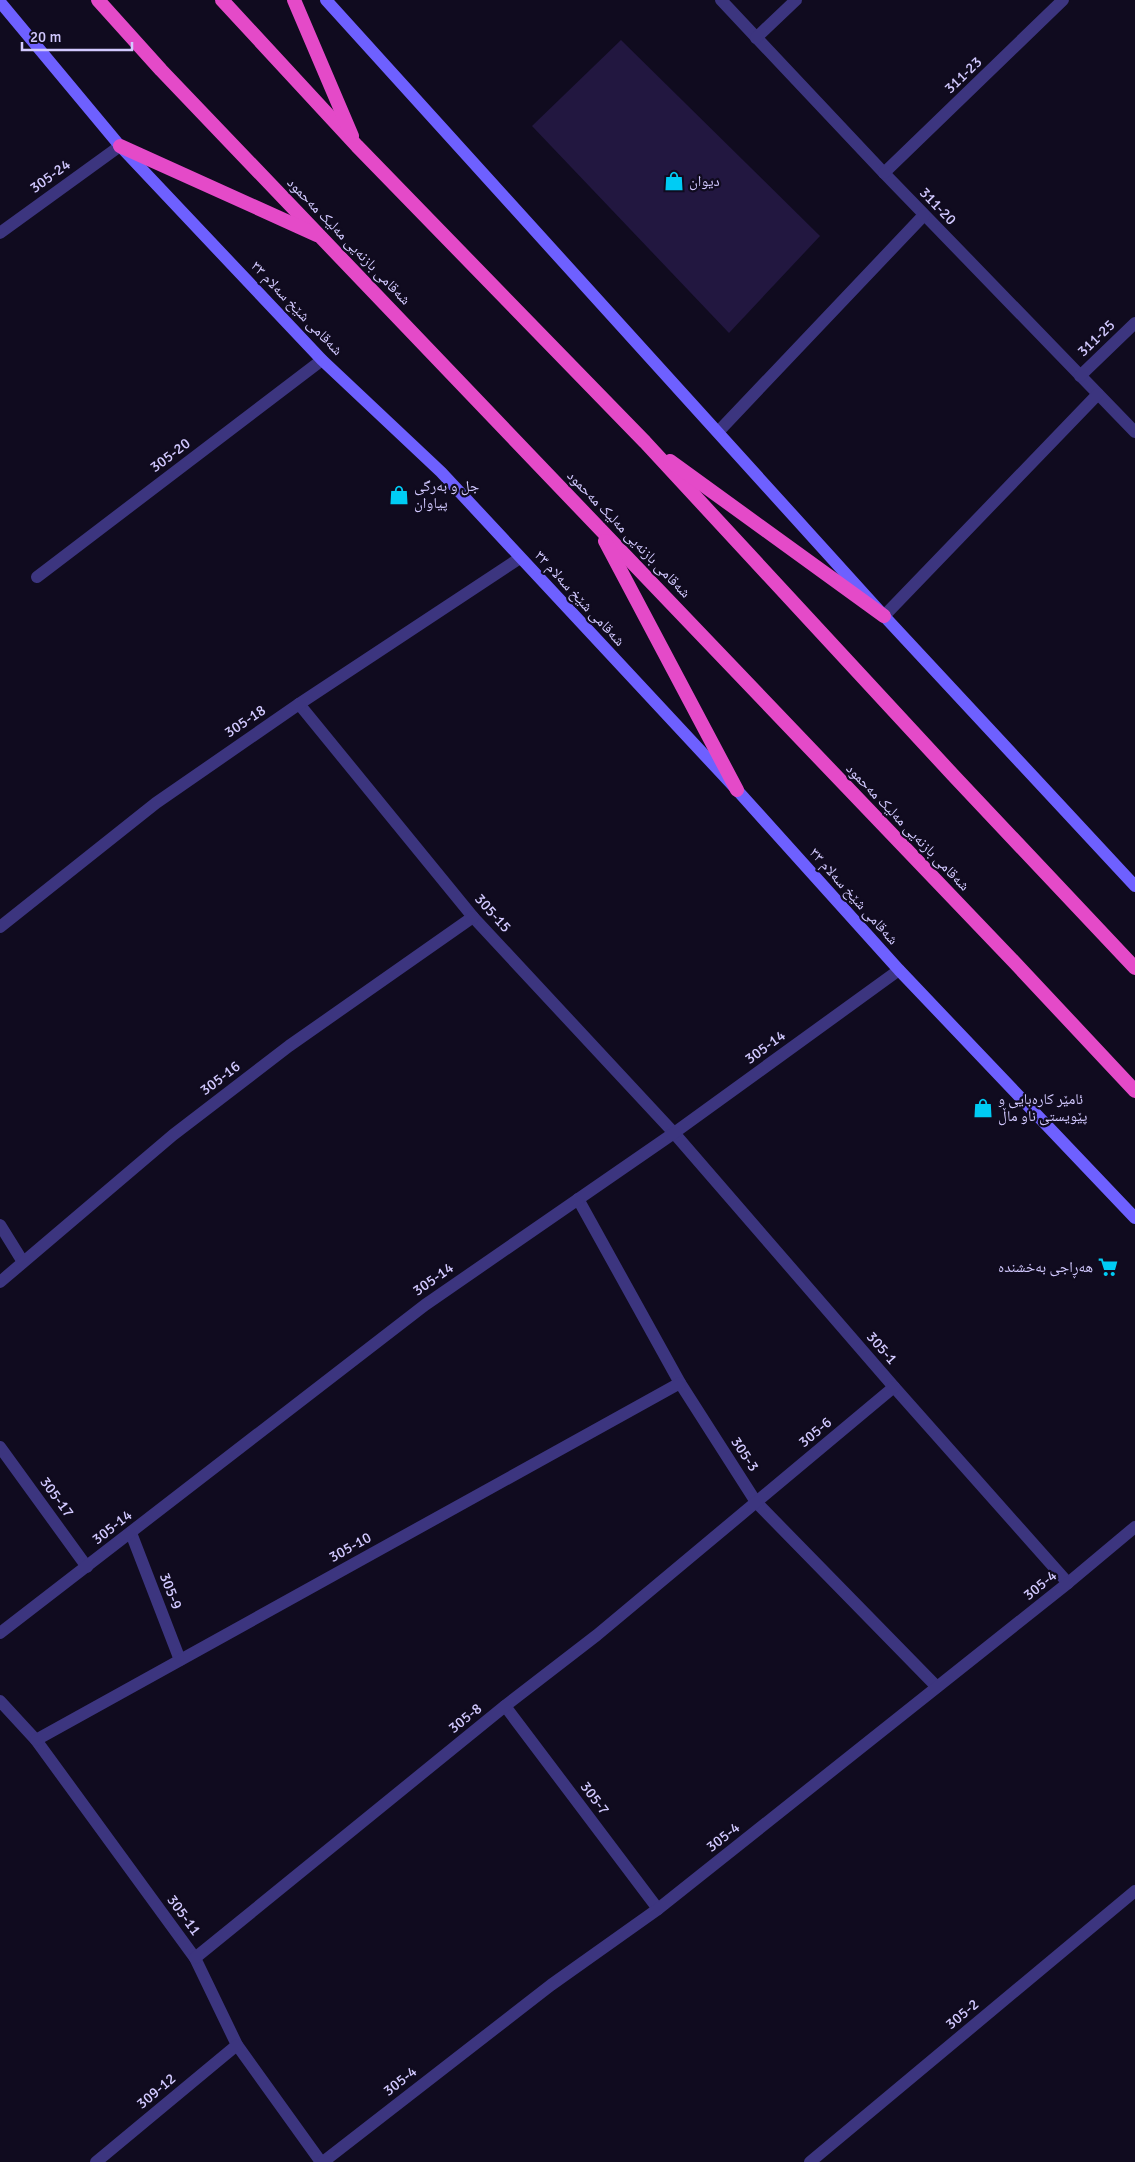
<svg xmlns="http://www.w3.org/2000/svg" width="1135" height="2162" font-family="Signika,'Noto Naskh Arabic',sans-serif">
<style>
.building{fill:#221740}
.lines{fill:none;stroke-linecap:round;stroke-linejoin:round}
.minor{stroke:#3c357f;stroke-width:12}
.secondary{stroke:#6e60ff;stroke-width:12}
.trunk{stroke:#e44ac8;stroke-width:14}
.labels{text-anchor:middle;dominant-baseline:central;stroke-width:4.5;stroke-linejoin:round;paint-order:stroke}
.street-label{font-size:15px;fill:#d2c9ff;stroke:#100b1f}
.poi-label{font-size:15px;fill:#d2c9ff;stroke:#100b1f;text-anchor:start}
</style>
<rect width="100%" height="100%" fill="#100b1f"/>
<path class="building" d="M621,40l199,196 -91,97 -197,-207z"/>
<g class="lines">
<g class="minor">
<path d="M721,0l163,173 251,259"/>
<path d="M756,38l40,-38"/>
<path d="M884,173l179,-173"/>
<path d="M0,233l120,-87"/>
<path d="M1080,376l55,-53"/>
<path d="M718,432l206,-217"/>
<path d="M37,577l285,-217"/>
<path d="M884,616l214,-222"/>
<path d="M299,704l174,213 201,216 220,254 174,196"/>
<path d="M0,927l156,-124 143,-99 221,-146"/>
<path d="M578,1199l102,184 76,119 181,185"/>
<path d="M0,1225l23,37"/>
<path d="M0,1282l173,-147 116,-89 184,-129"/>
<path d="M0,1447l87,120"/>
<path d="M131,1533l49,127"/>
<path d="M0,1633l425,-328 249,-172 225,-163"/>
<path d="M0,1701l36,39 159,218 42,87 84,117"/>
<path d="M505,1706l153,203"/>
<path d="M36,1740l644,-357"/>
<path d="M195,1958l310,-252 92,-71 297,-248"/>
<path d="M96,2162l141,-117"/>
<path d="M323,2162l228,-177 107,-76 410,-326 67,-56"/>
<path d="M810,2162l325,-271"/>
</g>
<g class="secondary">
<path d="M326,0l558,616 251,270"/>
<path d="M0,2l120,144 202,214 119,112 296,318 162,180 236,248"/>
</g>
<g class="trunk">
<path d="M98,0l63,70 856,895 118,126"/>
<path d="M222,0l135,146 288,296 308,333 182,193"/>
<path d="M294,0l58,136"/>
<path d="M120,146l197,89"/>
<path d="M670,461l214,155"/>
<path d="M605,541l132,249"/>
</g>
</g>
<defs>
<symbol id="shop-bare" viewBox="-9 -9 18 18"><path d="M-5-2.5h2.3a2.7 3.5 0 0 1 5.4 0H5L5.5 6h-11ZM-1.5-2.5h3a1.5 2.3 0 0 0-3 0Z" fill="#00ccf4" stroke="#100b1f" stroke-width="2.5" paint-order="stroke"/></symbol>
<symbol id="supermarket-bare" viewBox="-9 -9 18 18"><path d="M-6-5.5h2.5l.6 2H6L4.5 2H-2.5L-4.4-4H-6ZM-1.5 3.2a1.3 1.3 0 1 0 .1 0ZM3 3.2a1.3 1.3 0 1 0 .1 0Z" fill="#00ccf4" stroke="#100b1f" stroke-width="2.5" paint-order="stroke"/></symbol>
</defs>
<g fill-rule="evenodd">
<use href="#shop-bare" x="660" y="167" width="28" height="28"/>
<use href="#shop-bare" x="385" y="481" width="28" height="28"/>
<use href="#shop-bare" x="969" y="1094" width="28" height="28"/>
<use href="#supermarket-bare" x="1094" y="1253" width="28" height="28"/>
</g>
<g class="labels">
<g class="street-label">
<text transform="translate(963 75) rotate(-44)">311-23</text>
<text transform="translate(50 176) rotate(-36)">305-24</text>
<text transform="translate(938 206) rotate(46)">311-20</text>
<text transform="translate(349 241) rotate(46)">شەقامی بازنەیی مەلیک مەحمود</text>
<text transform="translate(297 308) rotate(46)">شەقامی شێخ سەلام ٣٣</text>
<text transform="translate(1096 338) rotate(-44)">311-25</text>
<text transform="translate(170 455) rotate(-37)">305-20</text>
<text transform="translate(629 534) rotate(46)">شەقامی بازنەیی مەلیک مەحمود</text>
<text transform="translate(580 598) rotate(47)">شەقامی شێخ سەلام ٣٣</text>
<text transform="translate(245 721) rotate(-34)">305-18</text>
<text transform="translate(908 827) rotate(46)">شەقامی بازنەیی مەلیک مەحمود</text>
<text transform="translate(854 896) rotate(48)">شەقامی شێخ سەلام ٣٣</text>
<text transform="translate(493 913) rotate(48)">305-15</text>
<text transform="translate(765 1047) rotate(-36)">305-14</text>
<text transform="translate(220 1078) rotate(-37)">305-16</text>
<text transform="translate(433 1279) rotate(-35)">305-14</text>
<text transform="translate(882 1348) rotate(49)">305-1</text>
<text transform="translate(815 1432) rotate(-40)">305-6</text>
<text transform="translate(745 1454) rotate(57)">305-3</text>
<text transform="translate(57 1497) rotate(54)">305-17</text>
<text transform="translate(112 1527) rotate(-38)">305-14</text>
<text transform="translate(350 1547) rotate(-29)">305-10</text>
<text transform="translate(1040 1585) rotate(-39)">305-4</text>
<text transform="translate(171 1591) rotate(69)">305-9</text>
<text transform="translate(465 1718) rotate(-39)">305-8</text>
<text transform="translate(595 1798) rotate(53)">305-7</text>
<text transform="translate(723 1837) rotate(-38)">305-4</text>
<text transform="translate(184 1915) rotate(54)">305-11</text>
<text transform="translate(962 2014) rotate(-40)">305-2</text>
<text transform="translate(400 2081) rotate(-38)">305-4</text>
<text transform="translate(156 2091) rotate(-40)">309-12</text>
</g>
<g class="poi-label">
<text x="689" y="181">دیوان</text>
<text x="414" y="486">جل و بەرگی<tspan x="414" dy="17">پیاوان</tspan></text>
<text x="998" y="1099">ئامێر کارەبایی و<tspan x="998" dy="17">پێویستی ناو ماڵ</tspan></text>
<text x="1093" y="1267" text-anchor="end">هەڕاجی بەخشندە</text>
</g>
</g>
<path d="M22 42v8h110v-8" fill="none" stroke="#d2c9ff" stroke-width="2.5"/>
<text x="30" y="42" font-size="15" fill="#d2c9ff" stroke="#100b1f" stroke-width="4" paint-order="stroke">20 m</text>
</svg>
